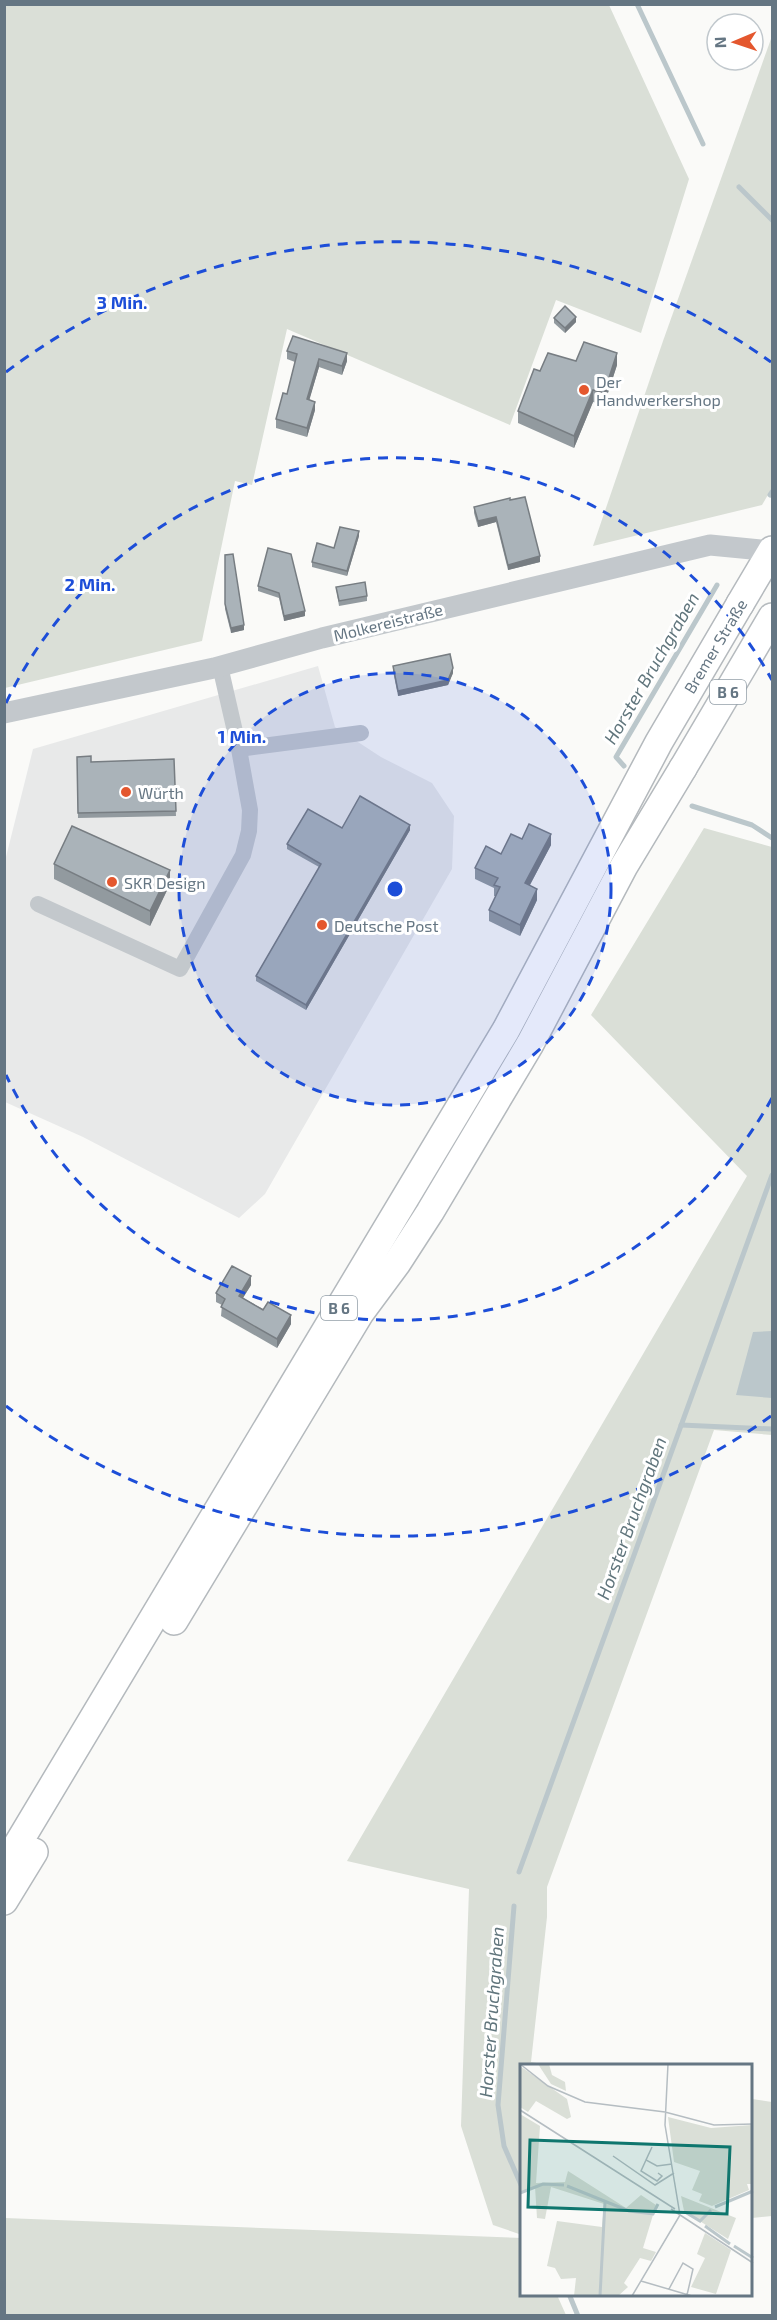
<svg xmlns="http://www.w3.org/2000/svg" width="777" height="2320" font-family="'Exo 2',sans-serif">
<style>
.built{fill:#e8e9e9}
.green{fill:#dadfd7}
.water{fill:#bbc7cb}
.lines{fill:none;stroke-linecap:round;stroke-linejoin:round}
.stream{stroke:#bbc7cb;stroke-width:5}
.primary-casing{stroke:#b5babe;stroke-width:30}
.trunk-casing{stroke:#b4b9bd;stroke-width:30}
.minor{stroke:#c3c8cc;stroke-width:16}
.tertiary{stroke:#c3c8cc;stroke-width:21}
.primary{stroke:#fff;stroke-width:27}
.trunk{stroke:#fff;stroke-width:27}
.wall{fill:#929a9f}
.shaded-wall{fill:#777d82}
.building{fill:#aab3b9;stroke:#777d82;stroke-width:1.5}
.ring{fill:none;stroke:#1d4ed8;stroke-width:3;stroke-dasharray:10 8}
.poi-dot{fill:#e4572e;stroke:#fff;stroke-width:2}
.labels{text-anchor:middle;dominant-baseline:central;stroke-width:6;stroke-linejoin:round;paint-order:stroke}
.shield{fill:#fff;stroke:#939fa8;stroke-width:1.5}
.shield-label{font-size:15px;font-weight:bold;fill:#657683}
.poi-label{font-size:16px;fill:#657683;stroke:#fff;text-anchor:start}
.street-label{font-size:16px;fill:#657683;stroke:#fff}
.water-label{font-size:18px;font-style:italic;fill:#60757c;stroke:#fff}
.inset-river{fill:none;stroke:#bbc7cb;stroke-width:3}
.inset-road{fill:none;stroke:#b5bdc2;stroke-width:1.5}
.view{fill:#0f766e;fill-opacity:0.15;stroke:#0f766e;stroke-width:3}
.inset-edge{fill:none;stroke:#657683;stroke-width:3}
.centre{fill:#1d4ed8;stroke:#fff;stroke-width:3}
.ring-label{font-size:18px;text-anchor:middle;font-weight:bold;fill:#1d4ed8;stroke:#fff;stroke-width:6;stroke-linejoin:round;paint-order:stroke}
</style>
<rect width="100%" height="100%" fill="#fafaf8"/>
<path class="built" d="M318,666l17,61 46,30 51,26 22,33 -2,53 -187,325 -26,24 -156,-81 -78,-35v-241l28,-112z"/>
<g class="green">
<path d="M4,5h605l80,174 -48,154 -85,-33 -46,125 -223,-96 -35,156 -17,-4 -33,160 -197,47z"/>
<path d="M772,36v452l-10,17 -169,41 70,-205z"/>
<path d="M704,828l68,19v588l-58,-5 -167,457v30l-16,145 16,3h-25v170l-29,-10 -32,-99 8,-237 -122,-28 400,-685 -156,-161z"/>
<path d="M752,2099l20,3v114l-20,2z"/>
<path d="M5,2218l517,20v56l35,1 9,20h-561z"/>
</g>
<path class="water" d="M772,1331v67l-36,-3 17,-63z"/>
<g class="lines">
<g class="stream">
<path d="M637,4l66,140"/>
<path d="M739,187l33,33"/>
<path d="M770,495l2,-3"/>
<path d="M624,766l-8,-9 101,-172"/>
<path d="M692,806l60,19 20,13"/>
<path d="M681,1425l91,4"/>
<path d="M519,1872l253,-697"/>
<path d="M514,1906l-16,199 6,41 18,41"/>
<path d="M569,2294l9,22"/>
</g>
<defs>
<g id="primary">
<path d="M740,604l32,-54"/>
<path d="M683,768l89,-151"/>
</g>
<g id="trunk">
<path d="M174,1621l186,-308 37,-50 33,-51 100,-168 94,-178 59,-98"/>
<path d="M4,1867l502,-837 153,-288 81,-138"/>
<path d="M4,1901l30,-49"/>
</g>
</defs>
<use href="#primary" class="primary-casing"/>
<use href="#trunk" class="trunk-casing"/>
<g class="minor">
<path d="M239,749l122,-16"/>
<path d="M38,904l142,65 63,-114 6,-24 1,-21 -11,-61 -19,-83"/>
</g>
<path class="tertiary" d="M4,713l210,-45 108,-30 388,-93 62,6"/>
<use href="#primary" class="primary"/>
<use href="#trunk" class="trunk"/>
</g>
<g class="wall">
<path d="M554,318l22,4 -11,11 -11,-10z"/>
<path d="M287,351l60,10 -5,14 -23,-8 -10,33 6,10 -8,27 -31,-9v-9l11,-25 8,-32 -8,-3z"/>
<path d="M576,361l41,4 -13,40 -11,-3 -19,46 -56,-25v-12l22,-40z"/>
<path d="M510,500l30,62 -32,8 -12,-48 -18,5 -4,-14v-6z"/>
<path d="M359,536l-12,40 -35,-9v-5l22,-14z"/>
<path d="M268,548l37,68 -21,5 -5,-23 -21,-7v-5z"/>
<path d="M225,555l19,75 -13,3 -6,-24z"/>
<path d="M336,587l31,9v5l-28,5z"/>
<path d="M393,666l60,7 -5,12 -50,11 -5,-25z"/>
<path d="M77,757l14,5 83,-3 2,57 -98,2z"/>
<path d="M342,828l68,2 -104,180 -50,-29v-5l63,-109 -32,-18v-5z"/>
<path d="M522,839l29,6 -21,40 7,15 -17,36 -31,-15v-11l7,-14h-2v-8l-19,-9v-11l26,-14z"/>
<path d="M54,864l116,20 -20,42 -96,-47z"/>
<path d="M251,1285l-8,13 48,26 -14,24 -56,-32 1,-11 -6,-3v-9z"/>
</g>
<g class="shaded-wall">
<path d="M576,317v5l-11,11v-5z"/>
<path d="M347,353v8l-5,14v-9z"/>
<path d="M617,353v12l-13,40v-12z"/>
<path d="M319,359v8l-12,41v-9z"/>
<path d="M593,390v12l-19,46v-12z"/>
<path d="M315,402v8l-8,27v-9z"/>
<path d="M496,517v5l-18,5v-6z"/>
<path d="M359,531v5l-12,40v-5z"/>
<path d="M540,556v6l-32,8v-5z"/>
<path d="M305,611v5l-21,5v-5z"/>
<path d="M244,625v5l-13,3v-5z"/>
<path d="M453,668v5l-5,12 -50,11v-5z"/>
<path d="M410,825v5l-104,180v-5z"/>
<path d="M551,834v11l-26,49v-11z"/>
<path d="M170,870v14l-20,42v-15z"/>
<path d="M537,889v11l-17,36v-11z"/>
<path d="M251,1276v9l-12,19v-8z"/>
<path d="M291,1315v9l-14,24v-9z"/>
</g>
<g class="building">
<path d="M565,306l11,11 -11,11 -11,-10z"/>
<path d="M293,336l54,17 -5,13 -23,-7 -12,40 8,3 -8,26 -31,-9 7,-26 4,1 10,-40 -10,-3z"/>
<path d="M584,342l33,11 -13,40 -11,-3 -19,46 -56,-25 16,-42 6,2 8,-18 28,8z"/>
<path d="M525,497l15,59 -32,9 -12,-48 -18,4 -4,-14 36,-9v2z"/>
<path d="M340,527l19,4 -12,40 -35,-9 5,-19 17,5z"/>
<path d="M268,548l23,6 14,57 -21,5 -5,-23 -21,-7z"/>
<path d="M233,554l11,71 -13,3 -6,-24v-49z"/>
<path d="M365,582l2,14 -28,5 -3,-14z"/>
<path d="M450,654l3,14 -5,12 -50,11 -5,-25z"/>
<path d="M91,756v6l83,-3 2,52 -98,2 -1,-56z"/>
<path d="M360,796l50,29 -104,180 -50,-29 65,-112 -34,-20 21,-35 34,19z"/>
<path d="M529,824l22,10 -26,49 12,6 -17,36 -31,-15 11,-23 -6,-2 4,-7 -23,-10 11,-22 15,8 10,-20 11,5z"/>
<path d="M72,826l98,44 -20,41 -96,-47z"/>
<path d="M232,1266l19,10 -12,20 24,14 5,-8 23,13 -14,24 -56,-32 4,-8 -9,-6z"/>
</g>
<circle cx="395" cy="889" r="216" fill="#1d4ed8" fill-opacity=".12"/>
<g class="ring">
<circle cx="395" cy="889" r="216"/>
<path d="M772 1098A431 431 0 0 1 6 1075M6 703A431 431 0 0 1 772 680"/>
<path d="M771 1416A647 647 0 0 1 6 1406M6 372A647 647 0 0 1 771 362"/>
</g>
<g class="poi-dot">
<circle cx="584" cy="390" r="6"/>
<circle cx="126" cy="792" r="6"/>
<circle cx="112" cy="882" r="6"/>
<circle cx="322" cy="925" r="6"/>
</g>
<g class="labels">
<g class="shield">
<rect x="710" y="680" width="36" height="24" rx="4.5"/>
<rect x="321" y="1296" width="36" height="24" rx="4.5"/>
</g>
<g class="shield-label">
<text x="728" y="692">B 6</text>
<text x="339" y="1308">B 6</text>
</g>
<g class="poi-label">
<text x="596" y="381">Der<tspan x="596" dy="18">Handwerkershop</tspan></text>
<text x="138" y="792">Würth</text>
<text x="124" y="882">SKR Design</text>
<text x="334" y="925">Deutsche Post</text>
</g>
<g class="street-label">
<text transform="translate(388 622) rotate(-14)">Molkereistraße</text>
<text transform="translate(715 646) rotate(-59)">Bremer Straße</text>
</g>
<g class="water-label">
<text transform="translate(651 668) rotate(-60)">Horster Bruchgraben</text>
<text transform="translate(631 1518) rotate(-70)">Horster Bruchgraben</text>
<text transform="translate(491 2012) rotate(-86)">Horster Bruchgraben</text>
</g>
</g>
<g transform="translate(520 2064)">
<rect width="232" height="232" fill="#fafaf8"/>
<path d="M18,0h11l3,11 13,7 1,9 -15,-7zM0,2l47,33 4,18 -4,2 -31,-18 -8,11 -8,-5zM0,50l20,12 -4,57 29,-1 3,-11 58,37 15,-13 15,10 -13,43 13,4 -5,9 -11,-3 -16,25 4,4 -10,9h-44l2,-18 -15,1 -6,-11 -8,-2 10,-45 45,6 2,-23 -53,-17 -6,32 -8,-1 -2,-31 -15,5zM148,53l43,11 41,-3v59h-5l2,6 -37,16 -13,-5 3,-7 -10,-4 8,-19 -26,-9zM161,132l55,22 -8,21 -44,-28zM185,169l26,17 -15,44 -25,-7 14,-29 -8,-4z" fill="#dadfd7"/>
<path class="inset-river" d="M47,122l62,25 24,3 5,-10M0,129l23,-9 21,1M195,143l38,-16M165,148l15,9 11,-11M185,162l25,18M214,182l19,12M80,232l5,-94"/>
<path class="inset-road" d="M0,0l28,22 37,16 80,10 49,13 39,-1M0,46l155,99M132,83l-6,13 11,6 15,-2M93,92l42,29 19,-12M126,96l-5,11 16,10 5,-5 -4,-3M151,145l82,54M121,217l51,15M149,225l14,-26 10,6 -6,26M112,232l48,-81 -15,-90 3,-61"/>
<path class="view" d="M10,76l200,7 -3,67 -199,-7z"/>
<rect width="232" height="232" class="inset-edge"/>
</g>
<circle cx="395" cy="889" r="9" class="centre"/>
<g class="ring-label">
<text x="122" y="309">3 Min.</text>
<text x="90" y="591">2 Min.</text>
<text x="242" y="743">1 Min.</text>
</g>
<rect width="777" height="2320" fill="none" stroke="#657683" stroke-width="12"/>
<g transform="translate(735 42) rotate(268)"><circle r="28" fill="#ffffff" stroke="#c1c8cd" stroke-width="1.5"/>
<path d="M0-4.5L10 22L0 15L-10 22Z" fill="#e4572e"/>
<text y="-9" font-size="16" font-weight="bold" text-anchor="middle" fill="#657683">N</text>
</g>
</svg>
